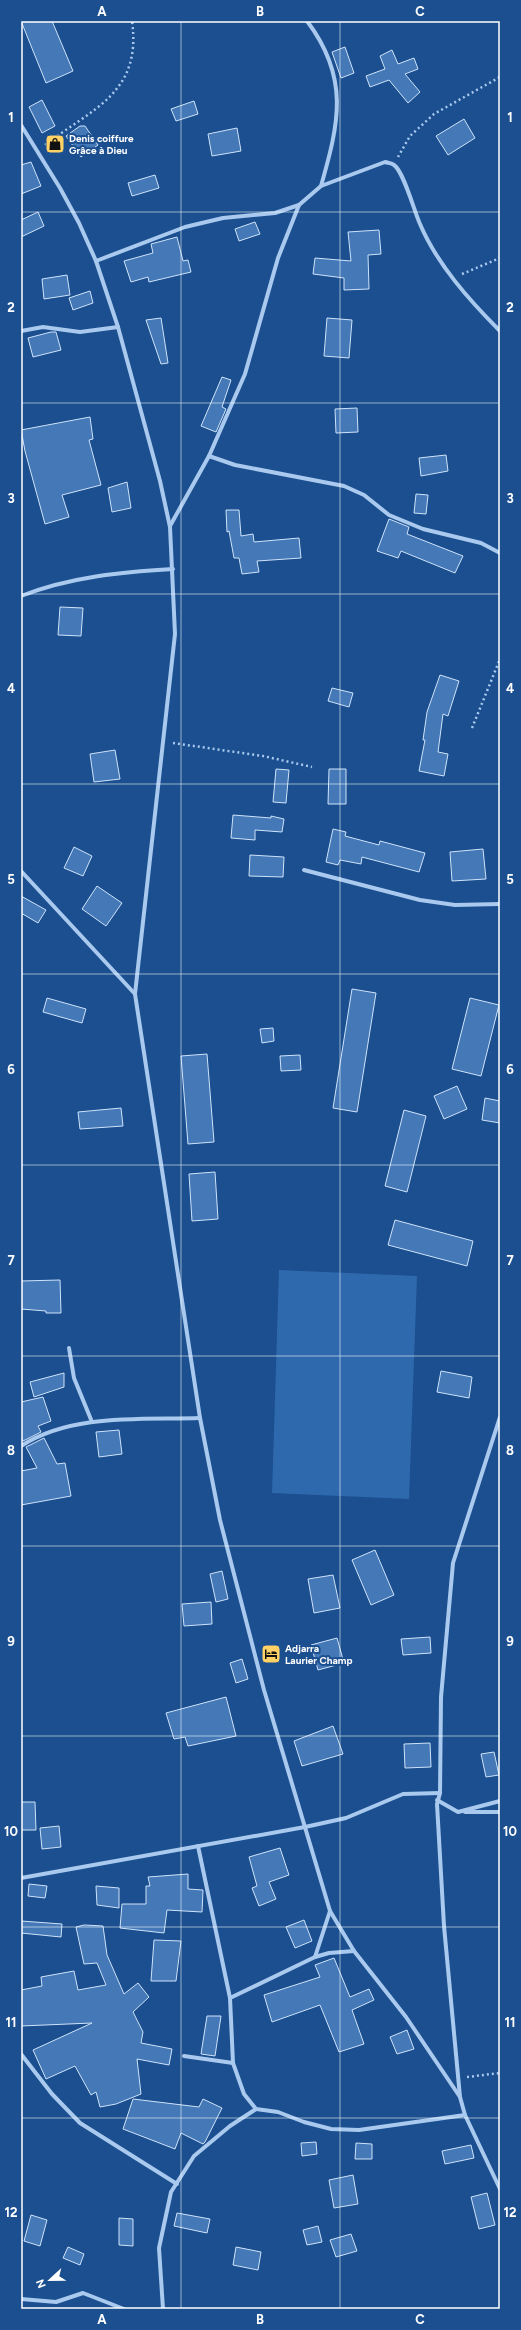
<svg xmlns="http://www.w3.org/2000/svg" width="521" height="2330" font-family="Figtree,sans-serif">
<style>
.green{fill:#2e69ad}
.building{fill:#4478b7;stroke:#cfe3fa}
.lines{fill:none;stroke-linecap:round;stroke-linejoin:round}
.path{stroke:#a9c9ee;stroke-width:2.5;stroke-dasharray:2 3;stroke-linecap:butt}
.street{stroke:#a9c9ee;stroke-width:4}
.grid{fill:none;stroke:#fff;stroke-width:1;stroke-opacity:0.55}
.labels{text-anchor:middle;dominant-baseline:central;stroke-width:4;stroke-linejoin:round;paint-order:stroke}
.poi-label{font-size:10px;font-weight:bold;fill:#fff;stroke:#1b4f8f;text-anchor:start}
.neatline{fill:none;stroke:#fff;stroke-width:1.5}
.grid-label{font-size:13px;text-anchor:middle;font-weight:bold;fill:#fff}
</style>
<rect width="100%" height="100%" fill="#1b4f8f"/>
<path class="green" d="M279,1270l138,6 -8,223 -137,-6z"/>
<g class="building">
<path d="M21,21h31l21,50 -27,12z"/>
<path d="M345,47l9,26 -13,5 -9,-26z"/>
<path d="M392,50l6,14 16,-6 4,11 -13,5 15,18 -12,11 -19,-23 -19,7 -4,-11 19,-7 -5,-13z"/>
<path d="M42,100l13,26 -13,7 -13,-26z"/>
<path d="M194,101l4,13 -22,7 -5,-12z"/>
<path d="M464,119l11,19 -27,17 -12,-19z"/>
<path d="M80,126h5l13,19 -17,12 -15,-21z"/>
<path d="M237,128l4,23 -29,5 -4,-22z"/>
<path d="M31,162l10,24 -20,8v-29z"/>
<path d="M155,175l4,13 -27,8 -4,-13z"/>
<path d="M38,212l6,14 -23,11v-17z"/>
<path d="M255,222l5,12 -21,7 -4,-12z"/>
<path d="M379,230l2,24 -13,1 1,34 -25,1v-12l-31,-4 2,-16 36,3 -3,-29z"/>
<path d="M177,237l6,24 5,-1 3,12 -42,10 -1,-5 -17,5 -7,-21 29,-8 -2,-9z"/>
<path d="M67,275l3,20 -26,4 -2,-20z"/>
<path d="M90,291l3,12 -20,7 -4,-12z"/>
<path d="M161,318l7,45 -7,1 -15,-44z"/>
<path d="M327,318l25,2 -3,38 -25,-2z"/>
<path d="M51,332h5l5,18 -28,7 -5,-19z"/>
<path d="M222,377l9,3 -9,27 4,2 -10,23 -15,-6z"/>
<path d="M357,408l1,24 -22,1 -1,-24z"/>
<path d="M90,417l3,22 -4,1 12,45 -39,10 7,22 -24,7 -20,-73 -4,-21z"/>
<path d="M446,455l2,16 -27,5 -2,-18z"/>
<path d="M127,482l4,26 -19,4 -4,-24z"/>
<path d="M416,494l12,1 -2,19 -12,-1z"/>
<path d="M226,510h13l2,26 12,-2 1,8 45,-4 2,20 -44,3 2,11 -17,2 -3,-16h-5l-5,-27 -2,1z"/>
<path d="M389,519l20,8 -2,7 56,22 -8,17 -54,-22 -3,7 -21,-7z"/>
<path d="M60,607l23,1 -2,28 -23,-1z"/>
<path d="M440,675l19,6 -11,35 -5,-2 -5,38 10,2 -4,22 -25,-5 6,-31h-2l4,-28z"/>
<path d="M332,688l21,5 -4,14 -21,-6z"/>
<path d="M115,750l5,29 -26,3 -4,-28z"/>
<path d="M276,769l13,1 -3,33 -13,-1z"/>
<path d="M329,769h17v35h-18z"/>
<path d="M233,815l38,3v-2l13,3 -2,13 -27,-2v10l-24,-2z"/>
<path d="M333,829l13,3 -1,4 34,9 1,-4 45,12 -6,19 -57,-15 -1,7 -21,-4 -2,5 -12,-3z"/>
<path d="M74,847l18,9 -9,20 -19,-8z"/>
<path d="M483,849l3,30 -34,2 -2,-29z"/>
<path d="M250,855l34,2 -1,20 -34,-1z"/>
<path d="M97,886l25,17 -16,23 -24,-17z"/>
<path d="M21,896l25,14 -8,13 -17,-10z"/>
<path d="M352,989l24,4 -19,119 -24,-4z"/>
<path d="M47,998l39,11 -4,14 -39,-11z"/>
<path d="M470,998l29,7 -18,71 -29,-7z"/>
<path d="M273,1028l1,13 -12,2 -2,-14z"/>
<path d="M207,1054l7,88 -26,2 -7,-88z"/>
<path d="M300,1055l1,15 -20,1 -1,-15z"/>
<path d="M457,1086l10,23 -23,10 -10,-23z"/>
<path d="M485,1098l15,3v22l-18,-3z"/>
<path d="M121,1108l2,18 -43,3 -2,-17z"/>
<path d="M404,1110l22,6 -19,76 -22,-6z"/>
<path d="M215,1172l3,47 -26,2 -3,-47z"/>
<path d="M395,1220l78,21 -6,25 -79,-21z"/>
<path d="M60,1280l1,33h-15v-2l-25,-2v-28z"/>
<path d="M441,1371l31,6 -3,21 -32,-6z"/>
<path d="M64,1373v14l-30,10 -4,-15z"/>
<path d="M43,1397l8,24 -13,5 3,6 -18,9 -2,-4v-35z"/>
<path d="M119,1430l3,24 -23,3 -3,-25z"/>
<path d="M44,1438l13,26 8,-1 6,33 -50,9v-34l16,-3 -11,-21z"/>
<path d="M375,1550l19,45 -23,10 -19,-45z"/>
<path d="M222,1571l6,28 -12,3 -6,-28z"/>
<path d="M333,1575l7,33 -26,5 -6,-34z"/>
<path d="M211,1602l1,22 -28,2 -2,-22z"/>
<path d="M430,1637l1,16 -28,2 -2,-16z"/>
<path d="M337,1638l7,25 -26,7 -7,-25z"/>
<path d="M242,1659l6,20 -12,4 -6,-20z"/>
<path d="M226,1697l10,39 -48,10 -3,-9 -11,2 -8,-26z"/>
<path d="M333,1726l10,28 -41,12 -8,-25z"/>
<path d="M430,1743l1,24 -26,1 -1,-24z"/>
<path d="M494,1752l5,23 -13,2 -5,-23z"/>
<path d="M21,1802h14l1,28h-15z"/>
<path d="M59,1826l2,21 -19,2 -2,-21z"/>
<path d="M280,1848l9,27 -20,7 7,17 -17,7 -7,-18 5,-2 -8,-29z"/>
<path d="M188,1874v15l15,1 -1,22 -35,-2 -3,23 -44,-5 2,-24h24v-18h4l-2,-9z"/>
<path d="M29,1884l18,2 -2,12 -17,-2z"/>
<path d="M96,1886l23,2v20l-22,-3z"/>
<path d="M304,1920l8,21 -17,7 -9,-21z"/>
<path d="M21,1921l41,3 -1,13 -40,-4z"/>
<path d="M84,1925l19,1 4,29 17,39 14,-11 11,14 -16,15 10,20 -2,11 31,6 -3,16 -32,-6 4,35 -25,10 -16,3 -4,-15 -5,3 -16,-29 -29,13 -13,-29 59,-27 -71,3v-36l21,-4 -1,-9 33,-6 4,19 28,-5 -9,-22 -13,1 -8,-37z"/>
<path d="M154,1940l27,1 -5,40h-25z"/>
<path d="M334,1958l16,39 19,-8 5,11 -22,10 12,34 -25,8 -19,-47 -48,17 -8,-27 56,-18 -5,-12z"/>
<path d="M207,2016h14l-6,40 -14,-2z"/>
<path d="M407,2030l7,19 -17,5 -7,-17z"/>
<path d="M133,2099l66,8 4,-8 19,9 -17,34 -2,2 -22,-11 -6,16 -52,-20z"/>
<path d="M316,2142l1,12 -15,2 -1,-13z"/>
<path d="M356,2143l16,1v15h-17z"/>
<path d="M471,2145l3,13 -29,6 -3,-13z"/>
<path d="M353,2175l5,29 -24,4 -5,-28z"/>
<path d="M487,2193l8,32 -16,4 -8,-32z"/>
<path d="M177,2213l33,6 -3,14 -33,-7z"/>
<path d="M31,2215l16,5 -7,26 -16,-5z"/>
<path d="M119,2218l14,1v27l-14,-1z"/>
<path d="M318,2226l4,16 -15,3 -4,-15z"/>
<path d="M351,2234l6,17 -21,6 -6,-17z"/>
<path d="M68,2247l16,7 -4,11 -17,-7z"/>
<path d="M236,2247l25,5 -3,18 -25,-5z"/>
</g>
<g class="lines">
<g class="path">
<path d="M45,145c48,-37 97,-52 87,-124"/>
<path d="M398,157l12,-21 24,-22 66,-37"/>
<path d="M462,274l38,-16"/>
<path d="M472,728l28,-69"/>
<path d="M173,743l90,13 49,11"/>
<path d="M467,2077l33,-4"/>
</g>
<g class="street">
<path d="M307,21c43,57 32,102 14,165"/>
<path d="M21,125l39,63 19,35 17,38 22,66 42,154 10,46 5,107 -40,360 65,424 20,102 44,170 66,221 24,40 52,66 54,80"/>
<path d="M96,261l89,-34 38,-9 52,-5 24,-8 22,-19 64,-24c3,1 7,1 9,3 10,7 20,46 26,59 17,40 49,76 80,107"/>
<path d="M21,331l22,-4 37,5 38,-5"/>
<path d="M209,456l26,9 109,21 20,9 25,20 34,14 58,14 19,10"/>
<path d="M170,526l39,-70 36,-82 33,-116 21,-53"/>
<path d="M21,596c49,-19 100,-24 152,-27"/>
<path d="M304,870l116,30 35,5 45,-1"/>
<path d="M21,871l114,123"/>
<path d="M69,1348l5,30 18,44"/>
<path d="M500,1417l-47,146 -12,134 -1,96 -3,11 7,122 16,171 5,18 35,74"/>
<path d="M21,1446c51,-33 121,-26 179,-28"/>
<path d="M437,1800l21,12 42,-11"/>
<path d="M465,1812h35"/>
<path d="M198,1846l32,152 3,65 11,31 12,15 22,3 26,10 27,7 28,1 106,-15"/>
<path d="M21,1878l284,-51 41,-9 57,-24 37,-1"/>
<path d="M315,1957l14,-4 25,-2"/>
<path d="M230,1998l85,-41 15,-46"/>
<path d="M21,2054l31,40 28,29 97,61"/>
<path d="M184,2056l49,7"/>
<path d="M21,2299l35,3 27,-9 41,16"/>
<path d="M163,2309l-4,-61 12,-56 23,-36 36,-30 26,-17"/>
</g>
</g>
<path class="grid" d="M181,21v2288M340,21v2288M21,212h479M21,403h479M21,594h479M21,784h479M21,974h479M21,1165h479M21,1356h479M21,1546h479M21,1736h479M21,1927h479M21,2118h479"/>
<defs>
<symbol id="shop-square" viewBox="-11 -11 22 22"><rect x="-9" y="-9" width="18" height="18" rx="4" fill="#ffd166" stroke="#1b4f8f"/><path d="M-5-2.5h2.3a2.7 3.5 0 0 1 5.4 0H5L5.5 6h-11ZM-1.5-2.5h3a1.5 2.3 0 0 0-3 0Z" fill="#111"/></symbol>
<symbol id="hotel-square" viewBox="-11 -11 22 22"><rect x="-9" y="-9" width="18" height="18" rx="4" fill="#ffd166" stroke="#1b4f8f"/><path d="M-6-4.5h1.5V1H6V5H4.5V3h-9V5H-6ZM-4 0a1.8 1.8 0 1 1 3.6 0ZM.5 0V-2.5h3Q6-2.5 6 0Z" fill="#111"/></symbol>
</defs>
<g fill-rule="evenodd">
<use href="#shop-square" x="44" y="133" width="22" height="22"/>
<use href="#hotel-square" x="260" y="1643" width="22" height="22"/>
</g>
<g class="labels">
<g class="poi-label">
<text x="69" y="138">Denis coiffure<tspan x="69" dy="12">Grâce à Dieu</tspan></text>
<text x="285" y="1648">Adjarra<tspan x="285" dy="12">Laurier Champ</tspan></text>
</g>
</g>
<rect width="521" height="2330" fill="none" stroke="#1b4f8f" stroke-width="44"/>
<g transform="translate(50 2280) rotate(248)" stroke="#1b4f8f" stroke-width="3" paint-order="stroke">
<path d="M0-3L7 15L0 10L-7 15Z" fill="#ffffff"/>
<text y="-6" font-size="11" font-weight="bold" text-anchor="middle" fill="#ffffff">N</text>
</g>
<rect x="22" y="22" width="477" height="2286" class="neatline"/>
<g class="grid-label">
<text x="102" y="16">A</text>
<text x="260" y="16">B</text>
<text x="420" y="16">C</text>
<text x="11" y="122">1</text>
<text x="510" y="122">1</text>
<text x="11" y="312">2</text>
<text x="510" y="312">2</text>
<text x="11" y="503">3</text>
<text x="510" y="503">3</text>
<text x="11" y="693">4</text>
<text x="510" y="693">4</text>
<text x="11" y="884">5</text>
<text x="510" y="884">5</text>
<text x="11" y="1074">6</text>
<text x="510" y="1074">6</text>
<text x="11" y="1265">7</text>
<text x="510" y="1265">7</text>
<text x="11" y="1455">8</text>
<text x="510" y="1455">8</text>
<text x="11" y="1646">9</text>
<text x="510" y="1646">9</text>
<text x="11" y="1836">10</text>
<text x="510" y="1836">10</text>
<text x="11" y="2027">11</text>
<text x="510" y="2027">11</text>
<text x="11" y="2217">12</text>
<text x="510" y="2217">12</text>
<text x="102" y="2324">A</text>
<text x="260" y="2324">B</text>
<text x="420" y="2324">C</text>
</g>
</svg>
